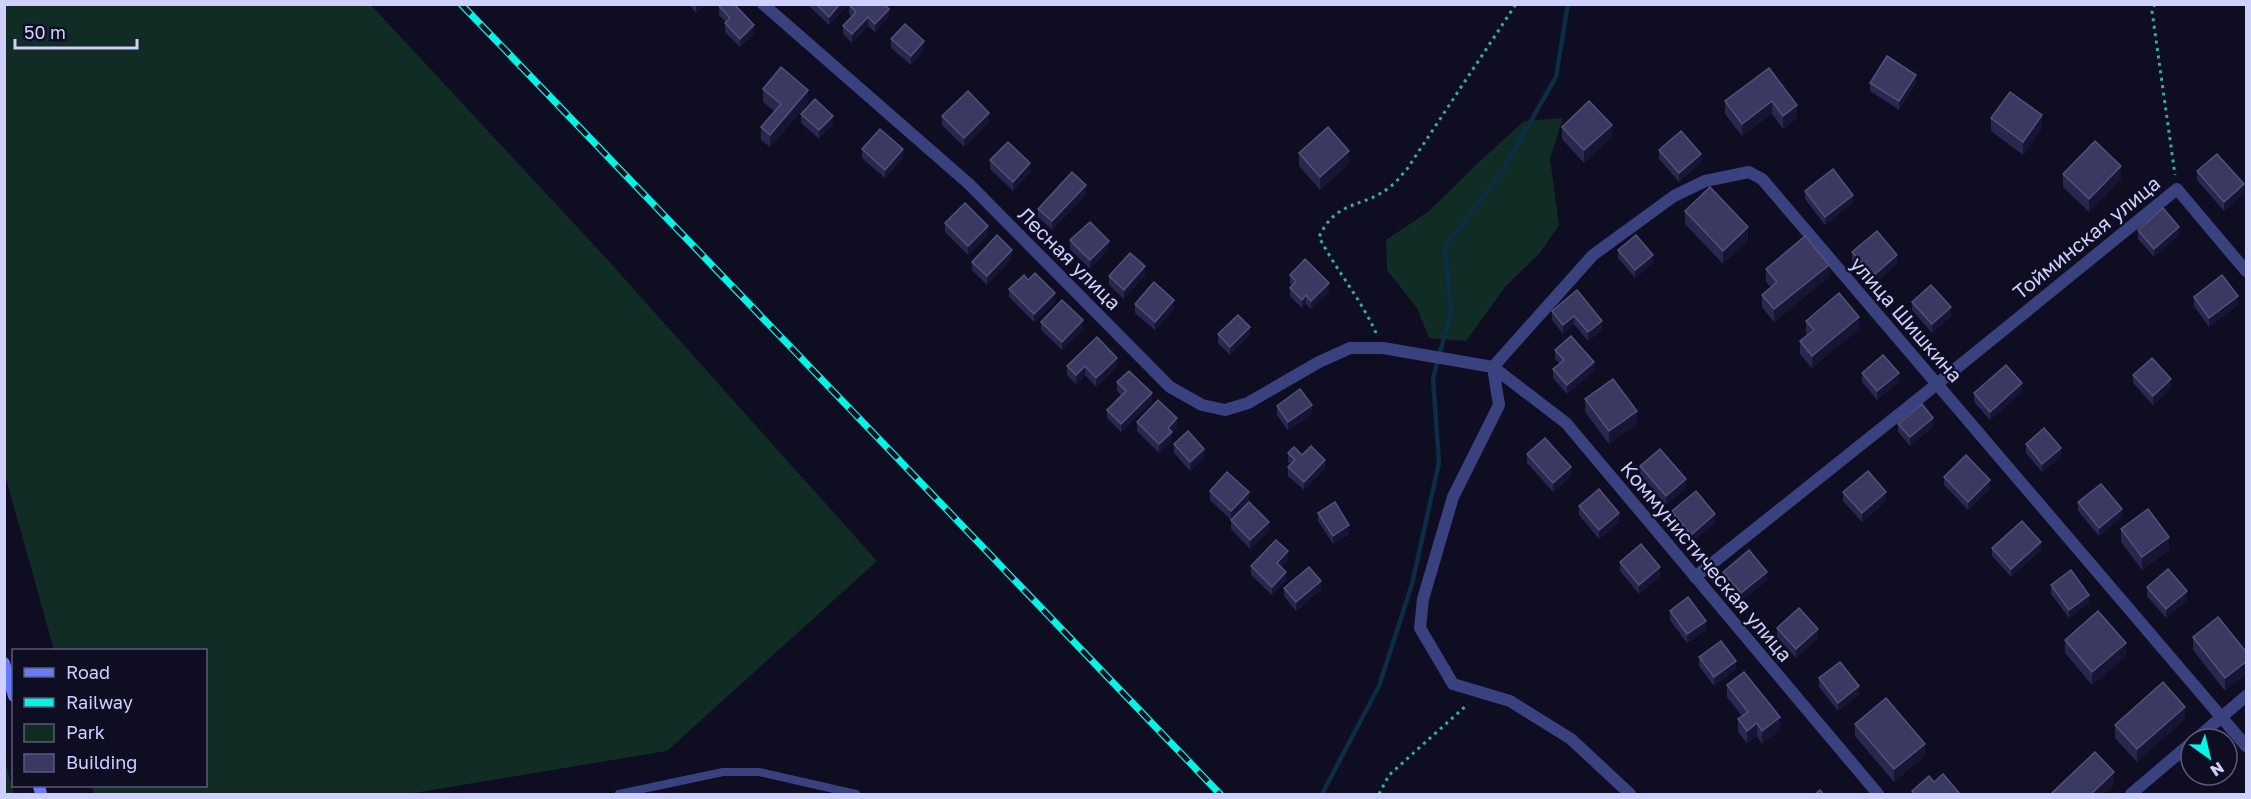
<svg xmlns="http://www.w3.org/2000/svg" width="2251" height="799" font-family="'Golos Text',sans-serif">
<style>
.green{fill:#112b25}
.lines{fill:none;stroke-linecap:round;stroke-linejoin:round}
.stream{stroke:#0d2c45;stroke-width:4.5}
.path{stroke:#30b094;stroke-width:3;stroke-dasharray:3 4.5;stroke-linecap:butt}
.service{stroke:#39427f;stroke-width:8}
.minor{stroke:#39427f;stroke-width:12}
.secondary{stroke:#677cfc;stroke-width:12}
.rail-casing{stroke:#04f4e5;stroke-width:7}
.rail{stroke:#0e0d21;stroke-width:4.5;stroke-dasharray:14;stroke-linecap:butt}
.wall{fill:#28274e}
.shaded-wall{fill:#161534}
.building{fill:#393961;stroke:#51517a;stroke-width:1.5}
.labels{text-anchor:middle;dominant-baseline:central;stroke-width:4.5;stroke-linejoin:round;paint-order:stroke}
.street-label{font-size:20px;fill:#ced0fe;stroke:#0e0d21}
</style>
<rect width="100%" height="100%" fill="#0e0d21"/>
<g class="green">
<path d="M4,5h367l235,253 271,303 -210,190 -259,43h-314l-2,-8h114v-136h-152l-49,-175z"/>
<path d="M1563,118l-13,41 9,66 -19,28 -34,33 -40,55 -37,-3 -12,-30 -30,-38 -1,-30 43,-29 51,-50 44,-40z"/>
<path d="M5,761l9,33h-9z"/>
</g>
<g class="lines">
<path class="stream" d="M1322,794l57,-108 33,-102 27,-121 -6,-85 18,-66 -6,-65 58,-77 53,-93 12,-73"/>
<g class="path">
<path d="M2155,4l-3,7 23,164"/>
<path d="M1376,333c-15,-34 -40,-63 -57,-96 18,-39 45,-28 72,-51 6,-4 11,-12 16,-17l109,-165"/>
<path d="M1379,794l10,-19 79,-71"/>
</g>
<path class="service" d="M619,794l104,-22h36l97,22"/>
<g class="minor">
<path d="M763,4l206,180 201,203 32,18 23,5 23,-7 71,-41 31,-14h33l110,19 73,56 312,371"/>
<path d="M1493,367l100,-112 81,-59 31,-15 44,-9 13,7 484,567"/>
<path d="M1493,367l6,38 -46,92 -30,102 -3,29 33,56 57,17 61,38 59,55"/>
<path d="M1695,577l242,-193 240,-195 69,82"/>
<path d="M2196,739l50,-43"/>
<path d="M2131,794l60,-51"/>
</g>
<g class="secondary">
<path d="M4,663l10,33"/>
<path d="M39,786l2,8"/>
</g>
<defs>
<path id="rail" d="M461,4l759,790"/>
</defs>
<use href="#rail" class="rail-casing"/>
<use href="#rail" class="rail"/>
</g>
<g class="wall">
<path d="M689,4h16l-9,9z"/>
<path d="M809,4h40l-20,21 -20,-19z"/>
<path d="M849,5l40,12 -14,15 -7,-6 -16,17 -9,-9v-8l9,-9 -3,-3z"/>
<path d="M719,6l35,28 -14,13 -15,-15v-9l1,-1 -7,-7z"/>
<path d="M891,39l33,11 -13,15 -20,-17z"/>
<path d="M1769,68l28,50 -14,11 -11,-15 -30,22 -17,-22v-13z"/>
<path d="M1870,83h46l-17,27 -29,-19z"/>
<path d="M763,89l45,14 -38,44 -9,-7v-13l13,-16 -11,-9z"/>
<path d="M801,114l32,10 -14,15 -18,-16z"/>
<path d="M942,116l47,6 -25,25 -22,-22z"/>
<path d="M1991,118l51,10 -19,27 -32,-24z"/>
<path d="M1562,127l50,10 -28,26 -22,-24z"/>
<path d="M862,149l41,9 -18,20 -23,-20z"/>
<path d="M1659,150l42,12 -22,20 -20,-23z"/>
<path d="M1299,153l50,11 -29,26 -21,-24z"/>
<path d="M990,160l40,12 -17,19 -23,-22z"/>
<path d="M2197,171l47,22 -20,18 -27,-31z"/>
<path d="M2063,174l58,5 -32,33 -26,-25z"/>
<path d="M1805,191l48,12 -28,22 -20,-26z"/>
<path d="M1086,194l-34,36 -14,-13v-8z"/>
<path d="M1685,211l63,29 -25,24 -38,-40z"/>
<path d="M945,223l43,12 -20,20 -23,-23z"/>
<path d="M2138,230l41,5 -25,22 -16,-18z"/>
<path d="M1070,240l39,9 -19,20 -20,-20z"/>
<path d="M1618,250l35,13 -18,15 -17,-20z"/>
<path d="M1852,252l45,12 -24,21 -21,-24z"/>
<path d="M1012,259l-25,26 -15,-15v-8z"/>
<path d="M1766,269l63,8 -55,45 -12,-15v-12l9,-8 -5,-5z"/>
<path d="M1145,275l-21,24 -15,-14v-9z"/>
<path d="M1290,275l39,17 -18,17 -5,-5 -4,4 -12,-12v-8l2,-2 -2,-3z"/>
<path d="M1028,280l27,22 -21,20 -25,-25v-8z"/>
<path d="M1577,290l25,40 -14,11 -14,-17 -11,10 -11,-14v-9z"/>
<path d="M2194,297l44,8 -29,22 -15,-21z"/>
<path d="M1912,302l39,14 -19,17 -20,-23z"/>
<path d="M1135,304l39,5 -19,21 -20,-17z"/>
<path d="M1806,321l53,8 -47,39 -12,-14v-13l7,-6 -1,-1z"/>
<path d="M1041,322l42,7 -21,21 -21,-20z"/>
<path d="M1218,334l32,1 -20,20 -12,-12z"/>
<path d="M1555,350l39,21 -27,23 -14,-16v-9l7,-5 -5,-5z"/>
<path d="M1067,366h50l-21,21 -11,-12 -9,9 -9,-9z"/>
<path d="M1862,373l37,9 -22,18 -15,-18z"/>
<path d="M2133,375l38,13 -18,17 -20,-22z"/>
<path d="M1117,382l35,20 -31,30 -14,-14v-8l14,-15 -4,-4z"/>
<path d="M2022,392l-32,28 -16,-18v-9z"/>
<path d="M1585,399l52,25 -28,20 -24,-32z"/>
<path d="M1277,406l35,8 -24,17 -11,-16z"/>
<path d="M1137,422l40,5 -5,6v8l-13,12 -22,-22z"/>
<path d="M1898,424l35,3 -23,19 -12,-14z"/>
<path d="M1174,444l30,14 -14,13 -16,-18z"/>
<path d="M2026,444l35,12 -19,16 -16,-19z"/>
<path d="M1288,453l14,2 23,13 -21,22 -16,-14v-9l3,-3 -3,-2z"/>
<path d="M1527,454l44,22 -18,16 -26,-29z"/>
<path d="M1640,466l46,22 -20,17 -26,-31z"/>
<path d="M1944,477l46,12 -22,21 -24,-25z"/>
<path d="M1210,491l39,10 -18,19 -21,-20z"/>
<path d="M1843,492l43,9 -24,21 -19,-21z"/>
<path d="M2078,502l44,15 -23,19 -21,-25z"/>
<path d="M1579,506l40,16 -20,17 -20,-24z"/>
<path d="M1672,511l43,12 -24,20 -19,-23z"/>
<path d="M1318,513l31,21 -16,10 -15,-23z"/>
<path d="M1231,520l38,11 -19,18 -19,-20z"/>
<path d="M2121,529l48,21 -27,20 -21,-28z"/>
<path d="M1992,548l49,2 -30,27 -19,-21z"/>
<path d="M1288,560l-7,7 5,13 -14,15 -21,-20v-9z"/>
<path d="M1620,562l40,14 -21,18 -19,-23z"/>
<path d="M1723,572l44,8 -26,22 -18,-22z"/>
<path d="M2051,585l38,18 -20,15 -18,-24z"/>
<path d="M2147,587l40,13 -21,18 -19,-22z"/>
<path d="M1284,588l37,2 -25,21 -12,-15z"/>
<path d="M1670,611l36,19 -19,13 -17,-23z"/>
<path d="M1777,628l41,10 -22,20 -19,-21z"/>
<path d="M2193,637l54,16 -22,38 -32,-41z"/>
<path d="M2065,640l61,16 -34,29 -27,-32z"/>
<path d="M1699,657l37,12 -22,17 -15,-20z"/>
<path d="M1819,678l40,17 -21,16 -19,-24z"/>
<path d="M1727,685l53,45 -18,14 -5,-8 -10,7 -9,-11v-13l4,-3 -15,-19z"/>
<path d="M2185,719l-48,43 -22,-24v-13z"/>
<path d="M1855,724l70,32 -31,26 -39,-46z"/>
<path d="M2205,775h20l-12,10z"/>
</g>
<g class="shaded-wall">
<path d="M696,4h9l-9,9z"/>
<path d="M840,4h9l-20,21v-8z"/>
<path d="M889,9v8l-14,15v-8z"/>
<path d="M868,17v9l-16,17v-9z"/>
<path d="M754,25v9l-14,13v-8z"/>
<path d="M924,41v9l-13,15v-9z"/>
<path d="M1916,75v8l-17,27v-9z"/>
<path d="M808,90v13l-38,44v-12z"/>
<path d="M1772,101v13l-30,22v-12z"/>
<path d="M1797,105v13l-14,11v-13z"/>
<path d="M989,113v9l-25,25v-9z"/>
<path d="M2042,115v13l-19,27v-13z"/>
<path d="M833,116v8l-14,15v-9z"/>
<path d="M1612,125v12l-28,26v-13z"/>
<path d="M903,149v9l-18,20v-8z"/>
<path d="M1349,151v13l-29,26v-13z"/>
<path d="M1701,154v8l-22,20v-9z"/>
<path d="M1030,163v9l-17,19v-9z"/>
<path d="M2121,166v13l-32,33v-13z"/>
<path d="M2244,184v9l-20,18v-9z"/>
<path d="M1086,185v9l-34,36v-9z"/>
<path d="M1853,195v8l-28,22v-8z"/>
<path d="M988,226v9l-20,20v-9z"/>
<path d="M1748,227v13l-25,24v-13z"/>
<path d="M2179,227v8l-25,22v-8z"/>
<path d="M1109,241v8l-19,20v-9z"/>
<path d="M1012,250v9l-25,26v-9z"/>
<path d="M1653,255v8l-18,15v-8z"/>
<path d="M1897,255v9l-24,21v-9z"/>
<path d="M1829,265v12l-55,45v-13z"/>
<path d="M1145,266v9l-21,24v-9z"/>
<path d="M1329,283v9l-18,17v-8z"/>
<path d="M1055,293v9l-21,20v-8z"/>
<path d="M1306,295v9l-4,4v-8z"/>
<path d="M2238,296v9l-29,22v-9z"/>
<path d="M1174,300v9l-19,21v-8z"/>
<path d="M1951,307v9l-19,17v-9z"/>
<path d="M1574,316v8l-11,10v-9z"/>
<path d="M1859,317v12l-47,39v-12z"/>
<path d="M1083,320v9l-21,21v-8z"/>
<path d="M1602,321v9l-14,11v-9z"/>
<path d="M1250,327v8l-20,20v-8z"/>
<path d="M1117,358v8l-21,21v-9z"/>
<path d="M1594,362v9l-27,23v-9z"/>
<path d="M1085,366v9l-9,9v-9z"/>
<path d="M1899,373v9l-22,18v-9z"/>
<path d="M2171,379v9l-18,17v-9z"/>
<path d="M2022,383v9l-32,28v-8z"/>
<path d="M1152,393v9l-31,30v-8z"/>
<path d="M1312,405v9l-24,17v-9z"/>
<path d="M1637,411v13l-28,20v-13z"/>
<path d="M1177,418v9l-5,6v8l-13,12v-9l9,-16z"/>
<path d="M1933,418v9l-23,19v-9z"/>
<path d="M2061,448v8l-19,16v-8z"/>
<path d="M1204,449v9l-14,13v-9z"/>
<path d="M1325,460v8l-21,22v-8z"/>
<path d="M1571,467v9l-18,16v-9z"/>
<path d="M1686,479v9l-20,17v-9z"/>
<path d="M1990,480v9l-22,21v-8z"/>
<path d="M1249,492v9l-18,19v-9z"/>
<path d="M1886,492v9l-24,21v-9z"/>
<path d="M2122,509v8l-23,19v-8z"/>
<path d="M1619,513v9l-20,17v-9z"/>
<path d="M1715,514v9l-24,20v-8z"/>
<path d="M1269,522v9l-19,18v-9z"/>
<path d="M1349,525v9l-16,10v-8z"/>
<path d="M2169,537v13l-27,20v-13z"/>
<path d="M2041,542v8l-30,27v-8z"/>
<path d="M1288,551v9l-11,11v-8z"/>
<path d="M1660,567v9l-21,18v-9z"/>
<path d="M1286,572v8l-14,15v-8z"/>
<path d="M1767,572v8l-26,22v-9z"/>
<path d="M1321,581v9l-25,21v-9z"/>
<path d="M2187,591v9l-21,18v-9z"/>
<path d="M2089,595v8l-20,15v-8z"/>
<path d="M1706,621v9l-19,13v-9z"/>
<path d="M1818,629v9l-22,20v-9z"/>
<path d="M2126,643v13l-34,29v-13z"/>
<path d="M1736,661v8l-22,17v-9z"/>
<path d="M2247,661v13l-22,17v-13z"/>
<path d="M1859,686v9l-21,16v-8z"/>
<path d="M2185,707v12l-48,43v-13z"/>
<path d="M1780,717v13l-18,14v-13z"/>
<path d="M1757,723v13l-10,7v-12z"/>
<path d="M1925,744v12l-31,26v-13z"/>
<path d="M2233,759v9l-6,5v-9z"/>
<path d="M2114,772v13l-11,10h-13z"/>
<path d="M2214,775h11l-12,10v-9z"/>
</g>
<g class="building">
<path d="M721,4h13l20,21 -14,14 -15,-16 5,-5 -11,-12z"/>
<path d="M816,4h24l-11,13z"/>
<path d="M850,4h34l5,5 -14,15 -7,-7 -16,17 -9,-8 13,-14 -7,-7z"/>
<path d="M905,24l19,17 -13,15 -20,-17z"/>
<path d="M1887,56l29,19 -17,26 -29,-18z"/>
<path d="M781,67l27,23 -38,45 -9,-8 20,-23 -18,-15z"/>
<path d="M1769,68l28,37 -14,11 -11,-15 -30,23 -17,-23z"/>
<path d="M968,91l21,22 -25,25 -22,-22z"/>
<path d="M2010,92l32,23 -19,27 -32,-24z"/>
<path d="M815,99l18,17 -14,14 -18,-16z"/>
<path d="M1589,101l23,24 -28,25 -22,-23z"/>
<path d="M1328,127l21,24 -29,26 -21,-24z"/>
<path d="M880,129l23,20 -18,21 -23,-21z"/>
<path d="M1681,131l20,23 -22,19 -20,-23z"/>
<path d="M2095,141l26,25 -32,33 -26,-25z"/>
<path d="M1008,142l22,21 -17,19 -23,-22z"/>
<path d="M2217,154l27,30 -20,18 -27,-31z"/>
<path d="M1833,169l20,26 -28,22 -20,-26z"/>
<path d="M1072,172l14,13 -34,36 -14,-12z"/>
<path d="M1710,187l38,40 -25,24 -38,-40z"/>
<path d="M965,203l23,23 -20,20 -23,-23z"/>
<path d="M2163,208l16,19 -25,22 -16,-19z"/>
<path d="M1090,222l19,19 -19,19 -20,-20z"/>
<path d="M1877,231l20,24 -24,21 -21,-24z"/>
<path d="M997,235l15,15 -25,26 -15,-14z"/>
<path d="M1636,235l17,20 -18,15 -17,-20z"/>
<path d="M1805,236l24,29 -55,44 -12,-14 15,-13 -11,-13z"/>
<path d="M1130,253l15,13 -21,24 -15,-14z"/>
<path d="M1305,259l24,24 -18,18 -5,-6 -4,5 -12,-12 6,-7 -6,-6z"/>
<path d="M1035,273l20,20 -21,21 -25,-25 15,-14 4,5z"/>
<path d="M2222,275l16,21 -29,22 -15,-21z"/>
<path d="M1154,282l20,18 -19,22 -20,-18z"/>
<path d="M1931,285l20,22 -19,17 -20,-22z"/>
<path d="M1577,290l25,31 -14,11 -14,-16 -11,9 -11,-14z"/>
<path d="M1839,293l20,24 -47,39 -12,-15 14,-11 -8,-9z"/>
<path d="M1062,300l21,20 -21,22 -21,-20z"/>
<path d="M1238,315l12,12 -20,20 -12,-13z"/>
<path d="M1571,336l23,26 -27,23 -14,-16 11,-9 -9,-10z"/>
<path d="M1097,337l20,21 -21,20 -11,-12 -9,9 -9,-9z"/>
<path d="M1883,355l16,18 -22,18 -15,-18z"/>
<path d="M2152,358l19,21 -18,17 -20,-21z"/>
<path d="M2006,365l16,18 -32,29 -16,-19z"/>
<path d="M1129,371l23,22 -31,31 -14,-14 19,-19 -9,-9z"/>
<path d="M1613,379l24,32 -28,20 -24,-32z"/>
<path d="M1300,389l12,16 -24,17 -11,-16z"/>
<path d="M1158,400l19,18 -9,10 4,4 -13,12 -22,-22z"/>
<path d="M1922,404l11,14 -23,19 -12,-13z"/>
<path d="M2044,428l17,20 -19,16 -16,-20z"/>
<path d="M1188,431l16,18 -14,13 -16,-18z"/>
<path d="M1545,438l26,29 -18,16 -26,-29z"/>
<path d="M1311,446l14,14 -21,22 -16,-15 7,-7 -7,-7 6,-6 8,8z"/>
<path d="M1660,449l26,30 -20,17 -26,-30z"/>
<path d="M1966,455l24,25 -22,22 -24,-25z"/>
<path d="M1868,471l18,21 -24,21 -19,-21z"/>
<path d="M1227,472l22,20 -18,19 -21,-20z"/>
<path d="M2101,484l21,25 -23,19 -21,-26z"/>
<path d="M1599,489l20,24 -20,17 -20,-24z"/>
<path d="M1696,491l19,23 -24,21 -19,-24z"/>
<path d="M1249,502l20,20 -19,18 -19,-20z"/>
<path d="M1335,502l14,23 -16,11 -15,-23z"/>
<path d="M2148,509l21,28 -27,20 -21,-28z"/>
<path d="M2022,521l19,21 -30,27 -19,-21z"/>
<path d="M1276,540l12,11 -11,12 9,9 -14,15 -21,-21z"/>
<path d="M1641,544l19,23 -21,18 -19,-23z"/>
<path d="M1749,550l18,22 -26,21 -18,-21z"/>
<path d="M1309,567l12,14 -25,21 -12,-14z"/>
<path d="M2168,569l19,22 -21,18 -19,-22z"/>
<path d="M2071,570l18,25 -20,15 -18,-25z"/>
<path d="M1688,597l18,24 -19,13 -17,-23z"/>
<path d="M1799,608l19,21 -22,20 -19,-21z"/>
<path d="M2098,611l28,32 -34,29 -27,-32z"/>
<path d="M2218,617l29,36v8l-22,17 -32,-41z"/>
<path d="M1721,641l15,20 -22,16 -15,-20z"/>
<path d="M1840,662l19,24 -21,17 -19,-25z"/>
<path d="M1744,672l36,45 -18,14 -5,-8 -10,8 -9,-12 10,-7 -21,-27z"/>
<path d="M2163,682l22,25 -48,42 -22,-24z"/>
<path d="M1886,698l39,46 -31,25 -39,-45z"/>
<path d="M2095,752l19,20 -24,23h-37l-1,-2z"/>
<path d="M2227,753l6,6 -6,5z"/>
<path d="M1943,774l18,21h-46l-3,-4 17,-15 5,6z"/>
<path d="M1820,790l4,5h-10z"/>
</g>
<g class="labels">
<g class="street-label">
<text transform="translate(2086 237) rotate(-39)">Тойминская улица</text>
<text transform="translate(1070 258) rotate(45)">Лесная улица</text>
<text transform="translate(1907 319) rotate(49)">улица Шишкина</text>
<text transform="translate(1707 561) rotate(50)">Коммунистическая улица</text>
</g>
</g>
<rect width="2251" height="799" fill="none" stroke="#ced0fe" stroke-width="12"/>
<rect x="12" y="649" width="195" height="138" fill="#0e0d21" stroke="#5b5b79" stroke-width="1.5"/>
<rect x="24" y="668" width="30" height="9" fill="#677cfc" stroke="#5b5b79" stroke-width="1.5"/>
<text x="66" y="679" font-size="18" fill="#ced0fe">Road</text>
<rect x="24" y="698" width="30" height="9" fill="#04f4e5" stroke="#5b5b79" stroke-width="1.5"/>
<text x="66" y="709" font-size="18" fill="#ced0fe">Railway</text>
<rect x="24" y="724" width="30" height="18" fill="#112b25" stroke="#5b5b79" stroke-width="1.5"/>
<text x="66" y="739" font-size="18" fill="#ced0fe">Park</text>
<rect x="24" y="754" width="30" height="18" fill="#393961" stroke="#5b5b79" stroke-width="1.5"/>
<text x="66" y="769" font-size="18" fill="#ced0fe">Building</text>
<g transform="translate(2209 757) rotate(146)"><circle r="28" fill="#0e0d21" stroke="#5b5b79" stroke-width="1.5"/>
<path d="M0-4.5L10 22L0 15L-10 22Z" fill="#04f4e5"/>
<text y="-9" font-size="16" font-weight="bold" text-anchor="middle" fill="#ced0fe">N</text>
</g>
<path d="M15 39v9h122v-9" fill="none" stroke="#ced0fe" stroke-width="3"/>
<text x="24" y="39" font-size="18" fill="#ced0fe" stroke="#0e0d21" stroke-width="4.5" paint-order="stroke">50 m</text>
</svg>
